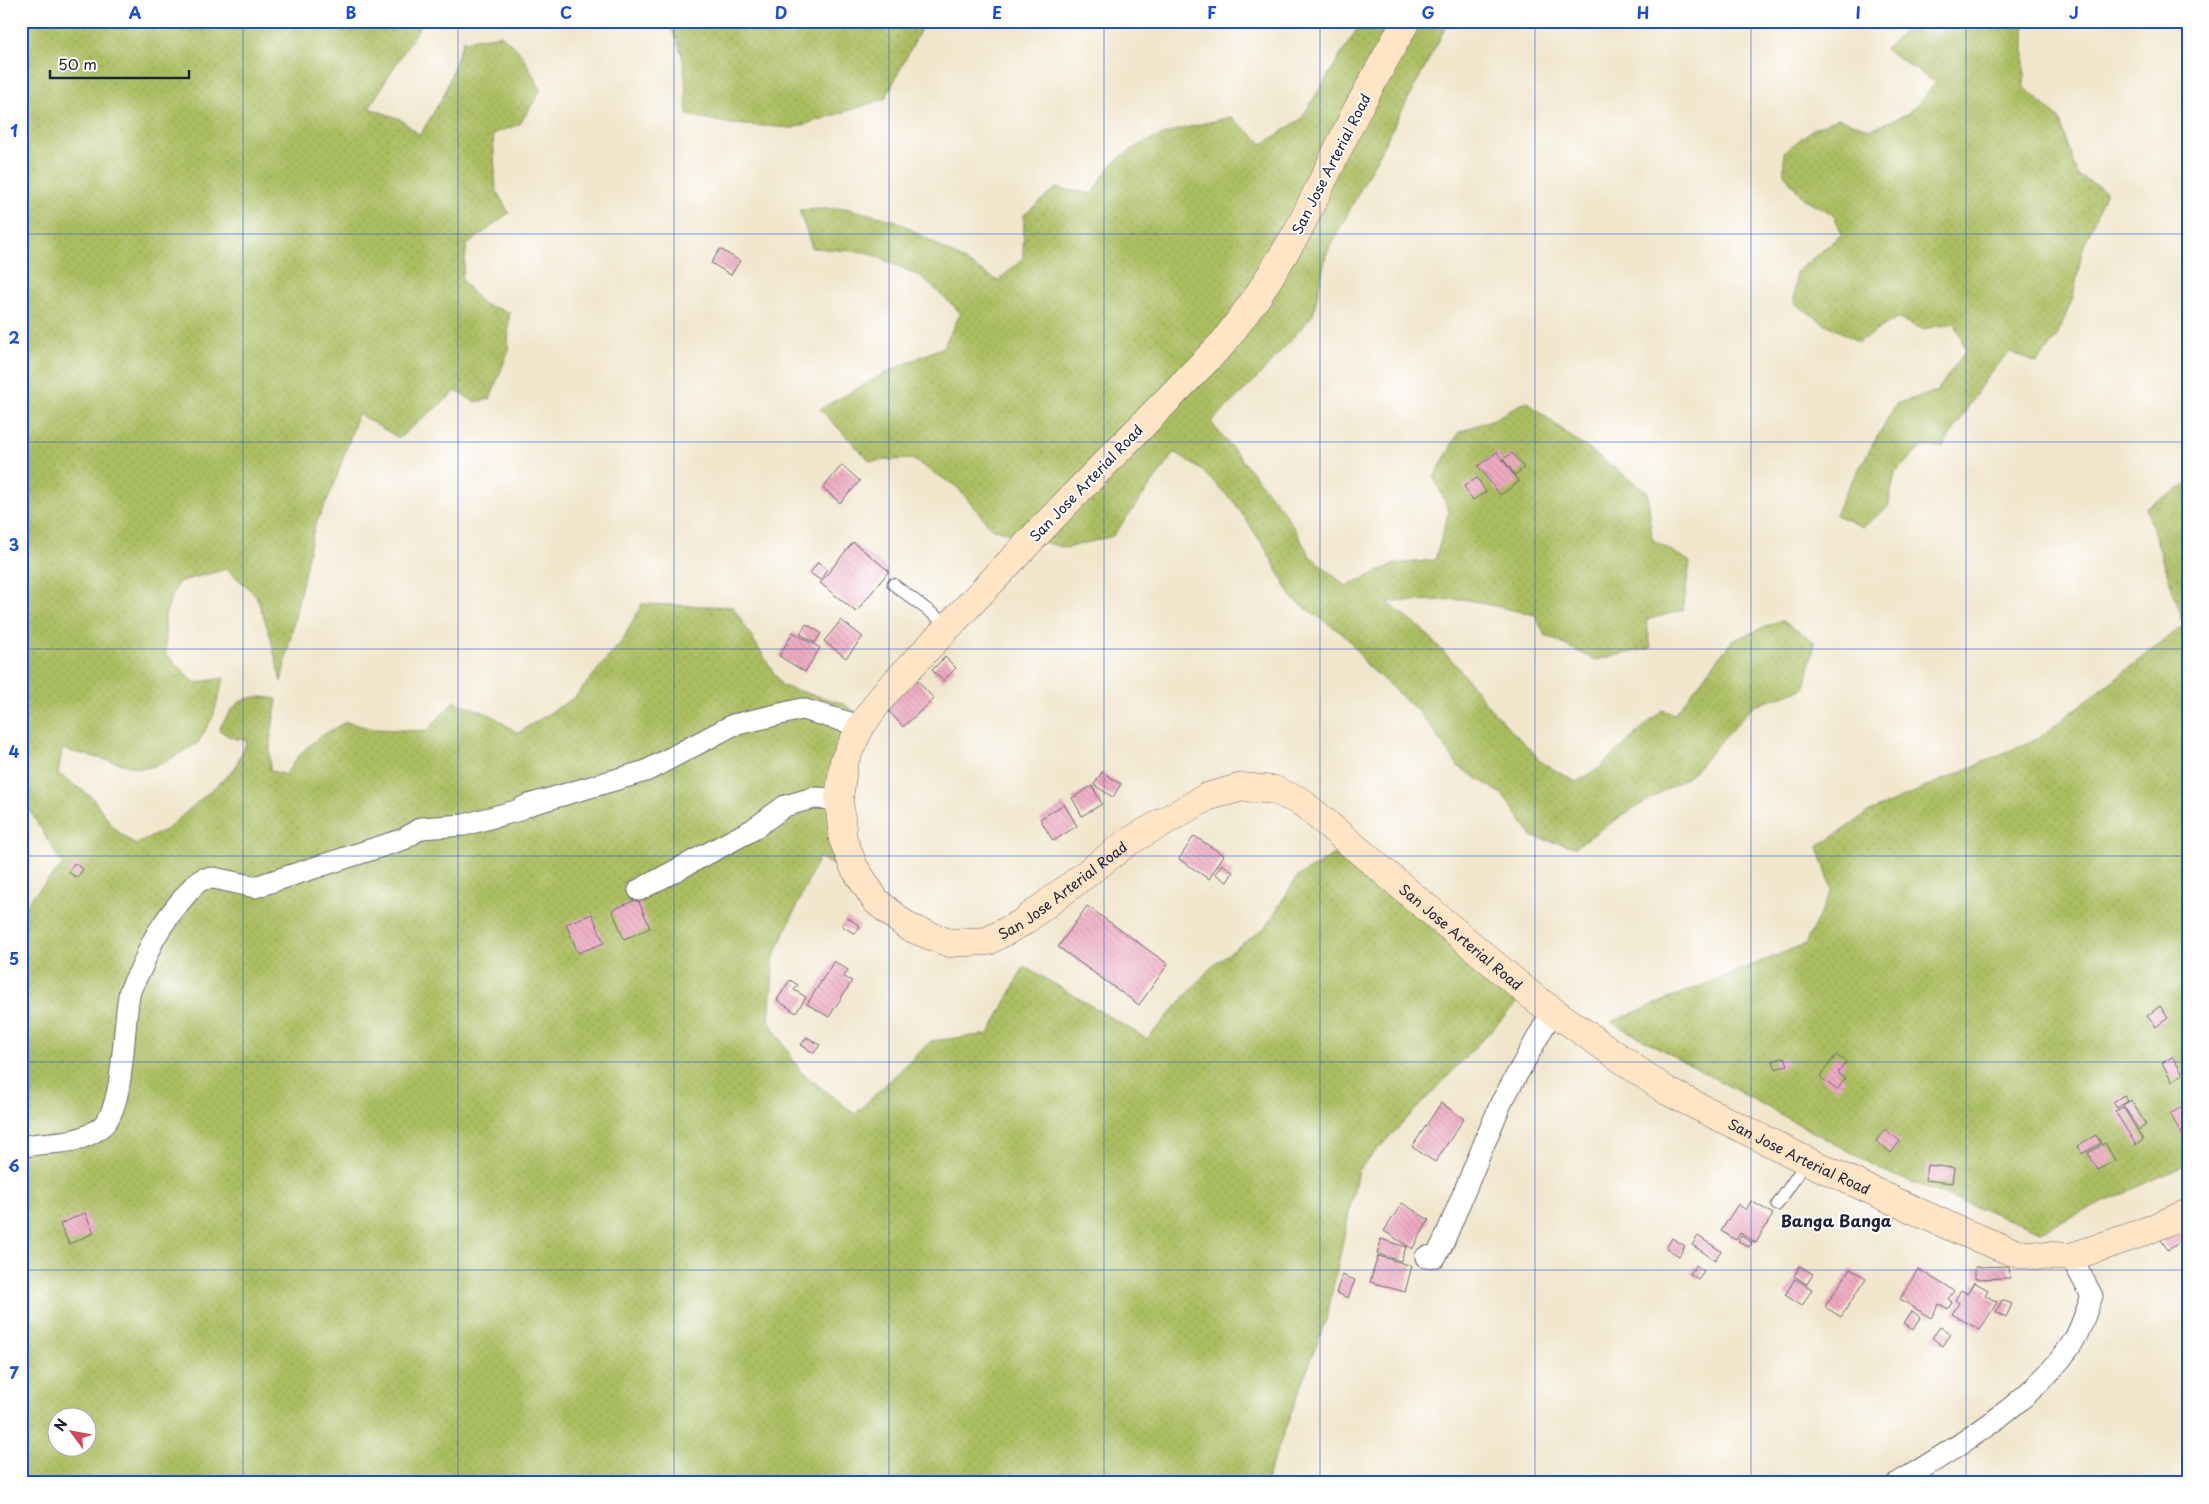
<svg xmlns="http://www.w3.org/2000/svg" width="2209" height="1504" font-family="'Playpen Sans',sans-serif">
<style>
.green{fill:url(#green-dots);stroke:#66704e;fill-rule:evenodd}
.building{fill:url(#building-back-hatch)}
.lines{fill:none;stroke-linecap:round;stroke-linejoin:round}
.service-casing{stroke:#6a676e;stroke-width:13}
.minor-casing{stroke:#6a676e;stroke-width:23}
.secondary-casing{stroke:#6a676e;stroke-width:29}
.service{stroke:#fff;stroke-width:11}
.minor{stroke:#fff;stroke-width:21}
.secondary{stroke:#fde5c5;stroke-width:28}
.grid{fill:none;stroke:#1d4ed8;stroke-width:1;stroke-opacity:0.55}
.labels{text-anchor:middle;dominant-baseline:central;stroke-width:4;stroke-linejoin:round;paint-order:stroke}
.street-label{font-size:14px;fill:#22223b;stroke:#fff}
.quarter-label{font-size:16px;font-weight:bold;fill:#22223b;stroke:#fff}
.neatline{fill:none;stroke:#1d4ed8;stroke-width:2}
.grid-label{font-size:16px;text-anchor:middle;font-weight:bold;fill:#1d4ed8}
</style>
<defs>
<pattern id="green-dots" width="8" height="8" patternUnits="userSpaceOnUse" patternTransform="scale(1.25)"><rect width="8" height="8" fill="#abbd60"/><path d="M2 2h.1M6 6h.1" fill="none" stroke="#93a254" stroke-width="1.8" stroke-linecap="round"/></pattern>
<pattern id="building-back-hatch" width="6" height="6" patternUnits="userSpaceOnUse" patternTransform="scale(1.25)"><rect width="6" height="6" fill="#eeabc1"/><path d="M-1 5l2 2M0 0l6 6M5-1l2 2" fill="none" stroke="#cc93a7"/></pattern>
</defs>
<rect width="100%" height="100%" fill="#fff"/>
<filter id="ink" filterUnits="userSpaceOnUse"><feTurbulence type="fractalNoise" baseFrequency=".02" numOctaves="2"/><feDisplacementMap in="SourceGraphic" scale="10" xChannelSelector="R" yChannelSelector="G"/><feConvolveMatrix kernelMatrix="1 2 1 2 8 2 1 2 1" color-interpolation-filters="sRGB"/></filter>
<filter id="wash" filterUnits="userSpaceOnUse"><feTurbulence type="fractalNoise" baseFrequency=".0096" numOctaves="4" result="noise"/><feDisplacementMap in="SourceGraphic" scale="20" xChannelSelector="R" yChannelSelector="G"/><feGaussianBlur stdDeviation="1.12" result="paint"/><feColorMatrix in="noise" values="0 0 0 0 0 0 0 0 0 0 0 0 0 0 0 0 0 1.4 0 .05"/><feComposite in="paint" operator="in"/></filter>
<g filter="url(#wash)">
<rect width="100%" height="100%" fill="#f1e6cc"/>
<g class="green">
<path d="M21,21h402l-54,87 31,11 20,16 24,-40 19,-54 38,-6 20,18 20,37 -21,34 -27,10 3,56 13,23 -42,32 -5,35 20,24 27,8 -1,40 -18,47 -15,3 -19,-11 -57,47 -41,-24 -24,71 -20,43 -33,154 -11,-47 -14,-40 -29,-26 -49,13 -13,32 1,40 29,29 29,-5 -11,39 -15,26 -37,21 -18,5 -81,-20 -4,25 34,23 22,31 21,17 32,-16 67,-59 13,-29 -17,-4 -11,-7c15,-29 25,-37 58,-31l-7,42v29l15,5c19,-29 31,-37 61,-53l27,7 54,2 27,-30 37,14 27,18 57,-36 47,-56 20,-37 91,3 49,79 60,17 24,16 -27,80 26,85 -46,-27 -45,99 -5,65 32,51 54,42 76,-73 58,-7 35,-68 123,73 67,-75 52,-37 31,-50 38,-23 188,143 -165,173 -31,147 -62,166h-1244v-575l42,-43 -42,-69zM58,1416h30v30h-30z"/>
<path d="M664,21h261l-40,78 -92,29 -61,-4 -45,-9c-2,-31 1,-70 -23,-94z"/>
<path d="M1362,21h87l-123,234 -13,60 -56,63 -46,44 74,91 25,43 36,30 49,-22 40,-4 14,-49 -15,-34 25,-45 37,-14 30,-17 44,35 78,56 4,47 38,23 -7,48 -37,10 5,28 -56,12 -50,-25 -10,-20 -71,-16 -77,3 36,28 35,37 31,40 54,56 33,19 22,-13 64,-59 13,4 57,-73 49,-21 34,22 -10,46 -53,19 -61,68 -65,38 -51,34 -42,-10 -31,-43 -43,-27 -39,-54 -53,-48 -20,-28 -54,-38 -28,-51 -31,-46 -33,-32 -26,-18 -62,84 -47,12 -75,-20 -34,-41 -45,-28 -42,2 -50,-52 69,-38 54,-24 18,-34 -39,-36 -56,-25 -54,-4 -13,-38 46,-2 52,13 101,60 25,-23 1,-43 32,-27 37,6c6,-9 11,-22 19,-29 32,-31 78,-38 119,-48l32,27 38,-25z"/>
<path d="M1916,21h108v66l35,31 18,57 29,16 -24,60 -9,47 -17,40 -19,25 -27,-11 -22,23 -45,72h-21l-27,26 -7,34 -25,20 -28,-12 10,-22 51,-89 41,-13 29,-41 -11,-27 -32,6 -27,-11 -37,24 -35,-19 -30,-20 2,-31 46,-38 -8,-19 -31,-17 -19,-24v-22l29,-23 25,-11 33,11 38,-16 27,-30 -51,-34z"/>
<path d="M2188,484v680l-147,67 -151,-57 -279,-152 194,-78 27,-54 -14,-43 51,-35 171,-75 144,-112 -38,-118z"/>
</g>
<g id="blocks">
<g class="building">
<path d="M720,249l20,12 -9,14 -20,-12z"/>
<path d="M1497,452l22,30 -19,13 -22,-29z"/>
<path d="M1512,453l12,15 -9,7 -12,-16z"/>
<path d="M842,465l18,16 -20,22 -17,-15z"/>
<path d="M1477,478l9,14 -13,8 -9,-14z"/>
<path d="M853,542l36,29 -33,41 -36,-29z"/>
<path d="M818,562l9,7 -7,11 -10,-7z"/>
<path d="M841,620l22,17 -17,21 -22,-17z"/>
<path d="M806,624l15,9 -6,10 -15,-9z"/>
<path d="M793,632l27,16 -15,24 -26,-16z"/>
<path d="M945,657l11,11 -13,13 -11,-11z"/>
<path d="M916,679l18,20 -31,28 -18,-20z"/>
<path d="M1102,772l19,12 -8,13 -19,-12z"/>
<path d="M1092,786l10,18 -20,12 -10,-18z"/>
<path d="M1064,804l13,22 -24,15 -13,-22z"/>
<path d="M1194,836l30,19 -15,24 -30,-20z"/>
<path d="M74,863l9,6 -6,9 -9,-6z"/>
<path d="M1222,864l11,8 -6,10 -12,-8z"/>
<path d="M638,899l12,29 -26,11 -12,-29z"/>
<path d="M1087,906l81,58 -29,41 -81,-58z"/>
<path d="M592,914l12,29 -26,10 -12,-29z"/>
<path d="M847,917l13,9 -5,8 -13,-8z"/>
<path d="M834,961l14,9 -4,7 8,4 -23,36 -22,-13z"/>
<path d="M790,980l8,5 -4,5 12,7 -10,16 -19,-13z"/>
<path d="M2160,1006l8,12 -12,9 -9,-11z"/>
<path d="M807,1037l13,8 -6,8 -13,-8z"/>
<path d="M1836,1055l10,7 -8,11 7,6 -8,11 -17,-13z"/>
<path d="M1785,1057l3,8 -12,4 -3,-8z"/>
<path d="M2172,1057l11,17 -11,7 -10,-18z"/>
<path d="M2124,1095l4,6 -11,7 -4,-6z"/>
<path d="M2131,1100l15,25 -7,5 -16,-25z"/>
<path d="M1441,1103l23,16 -29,43 -23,-15z"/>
<path d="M2188,1103v41l-18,-30z"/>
<path d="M2123,1107l20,33 -7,5 -21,-34z"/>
<path d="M1885,1129l15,12 -9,12 -15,-12z"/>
<path d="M2096,1135l5,8 -19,11 -5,-8z"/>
<path d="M2105,1143l10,17 -17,10 -10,-17z"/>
<path d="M1927,1165l27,3 -2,15 -27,-3z"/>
<path d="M1751,1201l22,13 -17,29 -16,-10 -4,7 -15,-9 17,-27 8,6z"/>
<path d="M1402,1203l27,17 -17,29 -28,-18z"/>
<path d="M85,1213l9,20 -25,11 -9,-20z"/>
<path d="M2176,1226l8,14 -16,10 -9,-13z"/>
<path d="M1698,1236l23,15 -6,9 -23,-15z"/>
<path d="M1741,1236l11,7 -3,4 -11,-6z"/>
<path d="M1672,1238l13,8 -6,10 -13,-8z"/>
<path d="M1381,1239l25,8 -5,14 -24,-7z"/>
<path d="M1378,1256l34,10 -7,26 -35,-10z"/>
<path d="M1696,1265l8,6 -6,8 -8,-5z"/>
<path d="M1800,1266l13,8 -6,10 -13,-8z"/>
<path d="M2009,1266l1,12 -35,1v-12z"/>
<path d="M1850,1269l16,9 -25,39 -16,-10z"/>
<path d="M1918,1269l36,22 -6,8 4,3 -4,7 -9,-5 -8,14 -31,-19z"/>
<path d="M1342,1275l13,5 -7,18 -12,-5z"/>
<path d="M1795,1279l17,10 -10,17 -17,-11z"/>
<path d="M1974,1282l14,8 -3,5 12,7 -17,28 -28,-16 7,-11 -4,-3 6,-10 6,4z"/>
<path d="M2002,1300l10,4 -6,13 -10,-5z"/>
<path d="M1912,1311l9,7 -8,11 -9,-6z"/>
<path d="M1940,1327l11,7 -8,12 -11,-8z"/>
</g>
</g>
</g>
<g filter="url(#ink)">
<use href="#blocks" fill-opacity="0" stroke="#6a676e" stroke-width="1"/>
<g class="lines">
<defs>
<g id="service">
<path d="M893,584l56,42"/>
<path d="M1777,1205l30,-44"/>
</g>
<g id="minor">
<path d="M639,890l113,-60 33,-24 28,-8 26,1"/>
<path d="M21,1147c28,-7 56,0 80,-20 25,-19 21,-104 29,-136 3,-8 8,-17 12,-24 5,-13 10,-27 18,-38 10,-16 23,-31 35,-45l8,-5 11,-1 41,9 149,-48 17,-11 43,-3 52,-14 12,-6 118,-34 87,-46 69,-16 59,17"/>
<path d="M1426,1257l10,-1 7,-13 58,-140 52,-93"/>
<path d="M1898,1483c59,-36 137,-82 175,-141 8,-13 13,-31 19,-46l-21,-39"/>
</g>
<g id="secondary">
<path id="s1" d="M1406,21l-49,89 -59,121 -41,66 -33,45 -149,152 -190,199 -24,33 -17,35 -5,38 4,40 11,28 22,34 32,26 41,16 39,-2 35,-19 105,-80 79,-45 35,-10 32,3 26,11 233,196 134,94 140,70 153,70 58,23 53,3 68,-23 49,-21"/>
</g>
</defs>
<use href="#service" class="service-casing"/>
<use href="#minor" class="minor-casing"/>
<use href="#secondary" class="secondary-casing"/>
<use href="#service" class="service"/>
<use href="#minor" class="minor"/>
<use href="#secondary" class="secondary"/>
</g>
</g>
<path class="grid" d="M243,21v1462M458,21v1462M674,21v1462M889,21v1462M1104,21v1462M1320,21v1462M1535,21v1462M1751,21v1462M1966,21v1462M21,234h2167M21,442h2167M21,649h2167M21,856h2167M21,1062h2167M21,1270h2167"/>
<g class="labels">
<g class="street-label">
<text transform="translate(1331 164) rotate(-63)">San Jose Arterial Road</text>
<text transform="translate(1086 483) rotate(-46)">San Jose Arterial Road</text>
<text stroke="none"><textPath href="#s1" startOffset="1301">San Jose Arterial Road</textPath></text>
<text stroke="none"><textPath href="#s1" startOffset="1781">San Jose Arterial Road</textPath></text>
<text stroke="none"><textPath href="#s1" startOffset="2186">San Jose Arterial Road</textPath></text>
</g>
<g class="quarter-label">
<text x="1836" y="1220">Banga Banga</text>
</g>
</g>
<rect width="2209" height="1504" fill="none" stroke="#fff" stroke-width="55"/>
<g transform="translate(72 1432) rotate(302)"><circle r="24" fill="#ffffff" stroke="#a7a7b1"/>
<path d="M0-4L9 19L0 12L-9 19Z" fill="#d1495b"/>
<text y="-8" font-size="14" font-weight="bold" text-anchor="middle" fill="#22223b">N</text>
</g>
<path d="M50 70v8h139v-8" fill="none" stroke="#22223b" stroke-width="2.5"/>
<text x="58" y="70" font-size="15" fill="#22223b" stroke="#ffffff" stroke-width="4" paint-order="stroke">50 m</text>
<rect x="28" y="28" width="2154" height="1448" class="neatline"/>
<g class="grid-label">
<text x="135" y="19">A</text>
<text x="351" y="19">B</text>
<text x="566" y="19">C</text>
<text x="781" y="19">D</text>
<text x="997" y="19">E</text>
<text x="1212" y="19">F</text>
<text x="1428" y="19">G</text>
<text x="1643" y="19">H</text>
<text x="1858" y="19">I</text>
<text x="2074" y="19">J</text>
<text x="14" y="137">1</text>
<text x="14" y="344">2</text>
<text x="14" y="551">3</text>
<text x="14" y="758">4</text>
<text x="14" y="965">5</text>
<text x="14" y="1172">6</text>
<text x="14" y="1379">7</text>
</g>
</svg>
